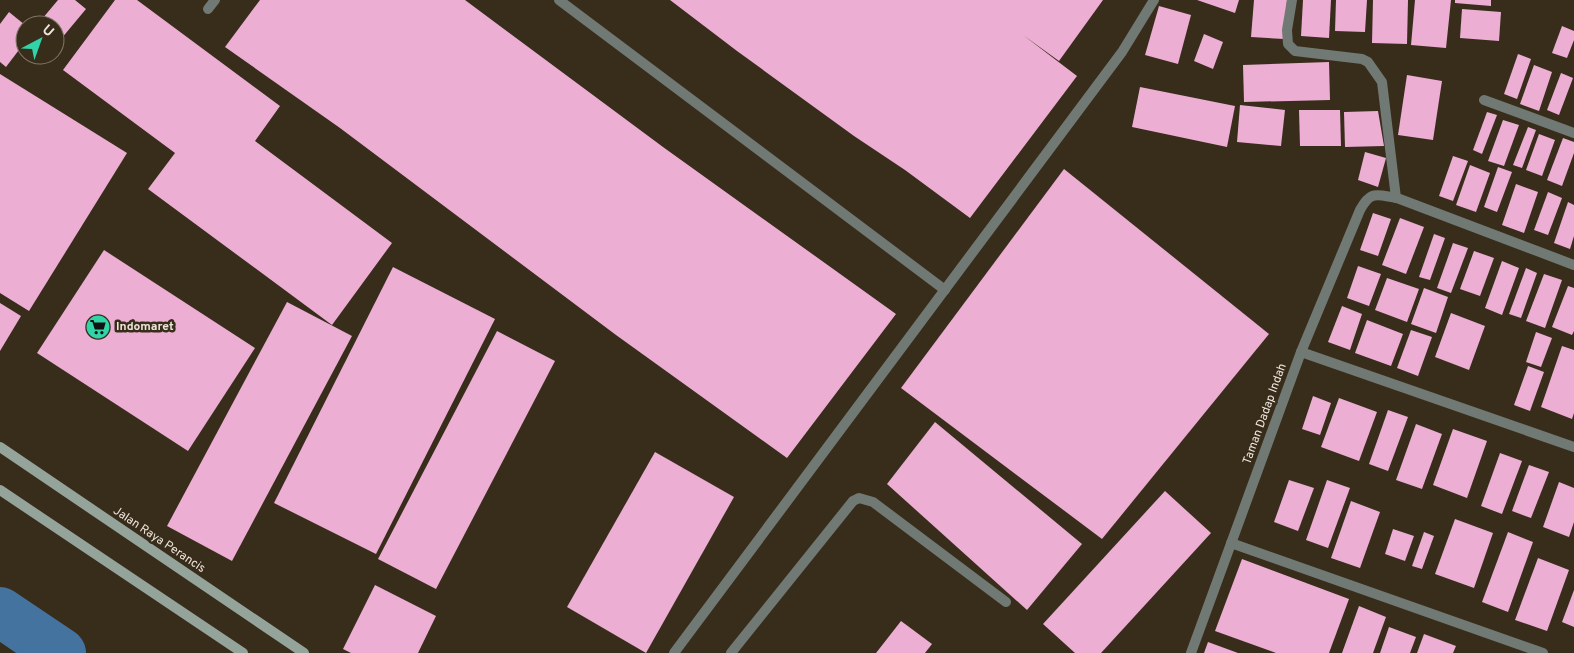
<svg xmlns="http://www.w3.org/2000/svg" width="1574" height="653" font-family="Overpass,sans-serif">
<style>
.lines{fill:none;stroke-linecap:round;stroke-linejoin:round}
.river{stroke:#44739f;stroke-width:50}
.building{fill:#ecaed3}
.lane{stroke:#707973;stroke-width:10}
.street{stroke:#707973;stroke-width:10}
.secondary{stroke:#95a49b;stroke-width:10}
.labels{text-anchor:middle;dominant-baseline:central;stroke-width:5;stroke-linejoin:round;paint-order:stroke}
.poi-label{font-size:12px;font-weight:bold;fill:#efe7dd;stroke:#382c1b;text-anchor:start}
.street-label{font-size:12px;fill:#efe7dd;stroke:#382c1b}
</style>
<rect width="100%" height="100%" fill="#382c1b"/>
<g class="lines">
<path class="river" d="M0,612l61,41"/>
</g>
<g class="building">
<path d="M58,0h17l11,9 -30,36 -1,-20h-18z"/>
<path d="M115,0h22l143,106 -25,35 137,102 -60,82 -184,-136 27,-36 -112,-83z"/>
<path d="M260,0h205l198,147 233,167 -109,144 -171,-123 -276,-207 -115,-81z"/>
<path d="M670,0h433l-44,61 -36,-26 54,41 -107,142 -65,-48 -51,-34 -117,-85z"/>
<path d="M1197,0h42l-4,13z"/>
<path d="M1254,0h33l-3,39 -33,-2z"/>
<path d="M1303,0h28l-2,38 -28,-2z"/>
<path d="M1336,0h31l-2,32 -30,-1z"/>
<path d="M1373,0h35l-1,44 -35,-1z"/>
<path d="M1415,0h36l-5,48 -35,-3z"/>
<path d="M1455,0h36v6l-36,-3z"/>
<path d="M1159,6l32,9 -13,49 -33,-9z"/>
<path d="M1462,9l39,3 -2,29 -39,-3z"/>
<path d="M9,12l16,13v17l-19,25 -6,-5v-38z"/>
<path d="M1562,26l12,5v9l-7,18 -15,-5z"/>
<path d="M1204,34l19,8 -10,27 -19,-8z"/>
<path d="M1518,54l13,5 -14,40 -13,-5z"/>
<path d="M1329,62l1,38 -86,2 -1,-37z"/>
<path d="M1534,65l18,7 -13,39 -19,-7z"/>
<path d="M1561,73l12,5 -14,37 -12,-5z"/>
<path d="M0,74l127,79 -98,158 -29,-18z"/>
<path d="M1407,75l35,6 -9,59 -35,-5z"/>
<path d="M1140,87l95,19 -8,41 -95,-20z"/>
<path d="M1240,105l45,5 -4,36 -44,-4z"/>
<path d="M1299,110h41l1,36h-41z"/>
<path d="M1378,111l6,35 -39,1 -1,-35z"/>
<path d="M1487,112l10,3 -15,39 -9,-4z"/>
<path d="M1503,120l16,5 -15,41 -16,-5z"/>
<path d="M1528,127l8,3 -14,38 -9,-3z"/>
<path d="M1539,134l16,6 -13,36 -16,-6z"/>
<path d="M1563,138l11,4v11l-12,33 -15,-6z"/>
<path d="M1365,152l21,6 -8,29 -20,-7z"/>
<path d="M1453,156l15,5 -15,40 -14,-5z"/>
<path d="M1470,165l20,8 -14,39 -20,-7z"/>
<path d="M1498,167l14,5 -15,40 -13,-5z"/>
<path d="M1064,169l205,165 -167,205 -201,-151z"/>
<path d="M1516,184l22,8 -14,41 -22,-8z"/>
<path d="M1548,192l14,6 -14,37 -14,-5z"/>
<path d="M1568,202l6,3v31l-4,13 -16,-6z"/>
<path d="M1373,213l18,6 -13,37 -18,-6z"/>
<path d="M1400,218l24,9 -18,47 -24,-9z"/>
<path d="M1434,234l11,4 -15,42 -11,-3z"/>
<path d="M1453,243l15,5 -17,45 -14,-5z"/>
<path d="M104,250l151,98 -67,103 -151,-98z"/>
<path d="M1474,251l20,7 -14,38 -20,-7z"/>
<path d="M1502,261l17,7 -17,47 -17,-7z"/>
<path d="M1358,266l23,8 -12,32 -22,-8z"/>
<path d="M393,267l102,52 -119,235 -102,-51z"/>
<path d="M1526,268l11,5 -16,45 -12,-4z"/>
<path d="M1544,274l18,6 -17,48 -19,-7z"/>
<path d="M1387,278l32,11 -12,33 -32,-12z"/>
<path d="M1568,286l6,2v43l-2,4 -20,-8z"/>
<path d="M1424,288l24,9 -12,36 -25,-9z"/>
<path d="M287,302l65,34 -120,225 -65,-35z"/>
<path d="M0,303l21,13 -21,35z"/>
<path d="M1342,306l20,8 -12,36 -22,-8z"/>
<path d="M1451,313l34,13 -16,44 -34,-13z"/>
<path d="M1367,320l36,14 -12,32 -36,-13z"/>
<path d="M1411,330l21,7 -14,39 -21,-8z"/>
<path d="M497,331l58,30 -119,228 -58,-30z"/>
<path d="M1536,332l16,6 -11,29 -15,-5z"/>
<path d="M1562,346l12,4v63l-2,6 -31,-12z"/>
<path d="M1528,366l16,6 -14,39 -16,-6z"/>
<path d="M1313,396l18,7 -11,32 -18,-6z"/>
<path d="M1339,398l38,14 -18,49 -38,-14z"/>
<path d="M1388,410l20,7 -20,54 -19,-7z"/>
<path d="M935,422l147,122 -55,66 -140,-126z"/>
<path d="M1416,424l26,10 -20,55 -26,-9z"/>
<path d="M1453,429l34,12 -20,57 -34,-13z"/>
<path d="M655,452l79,45 -88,156 -79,-46z"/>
<path d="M1500,453l22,8 -20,53 -21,-8z"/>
<path d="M1529,465l20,7 -18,46 -19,-7z"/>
<path d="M1289,480l25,8 -16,43 -24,-9z"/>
<path d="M1327,480l23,8 -22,60 -22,-8z"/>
<path d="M1559,482l15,6v34l-5,15 -26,-10z"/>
<path d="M1165,491l46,42 -110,120h-26l-32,-29z"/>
<path d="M1351,501l29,11 -20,56 -29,-10z"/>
<path d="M1455,519l38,14 -19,55 -39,-14z"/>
<path d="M1393,529l21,7 -9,25 -20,-7z"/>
<path d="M1424,532l10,4 -12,33 -10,-3z"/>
<path d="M1508,532l25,10 -25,70 -26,-10z"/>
<path d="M1538,558l31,12 -22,61 -32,-11z"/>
<path d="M1242,559l107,40 -20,54h-53l-61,-22z"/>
<path d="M375,585l61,31 -18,37h-67l-8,-4z"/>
<path d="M1574,590v37l-12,-5z"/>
<path d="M1359,606l27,11 -13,36h-31z"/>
<path d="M901,621l31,23 -7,9h-49z"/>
<path d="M1389,627l27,10 -6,16h-30z"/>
<path d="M1424,634l32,12 -3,7h-36z"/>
<path d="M1208,642l30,11h-34z"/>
</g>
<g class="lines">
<g class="lane">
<path d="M559,0l386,290"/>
<path d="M208,9l7,-9"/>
<path d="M674,653l448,-601 32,-52"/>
<path d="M731,653l122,-152 6,-3 14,4 133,100"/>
</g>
<g class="street">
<path d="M1292,0l-5,30 1,14 7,7 67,8 6,3 14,20 14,116"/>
<path d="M1484,100l90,33"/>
<path d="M1301,352l273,95"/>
<path d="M1231,543l312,110"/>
<path d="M1191,653l110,-301 59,-142c11,-20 16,-15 37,-12l177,67"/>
</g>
<g class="secondary">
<path d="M0,447l304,206"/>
<path d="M0,490l243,163"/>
</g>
</g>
<defs>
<symbol id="supermarket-disc" viewBox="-11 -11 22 22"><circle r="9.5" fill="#31d4a9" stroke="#382c1b"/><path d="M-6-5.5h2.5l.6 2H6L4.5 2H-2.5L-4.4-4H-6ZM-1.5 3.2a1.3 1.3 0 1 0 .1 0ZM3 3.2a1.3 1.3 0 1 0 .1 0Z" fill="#111"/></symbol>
</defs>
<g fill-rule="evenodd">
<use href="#supermarket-disc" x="84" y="313" width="28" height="28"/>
</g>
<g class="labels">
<g class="poi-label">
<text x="116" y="327">Indomaret</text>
</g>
<g class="street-label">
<text transform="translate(1265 414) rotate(-70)">Taman Dadap Indah</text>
<text transform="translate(159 540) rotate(34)">Jalan Raya Perancis</text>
</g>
</g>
<g transform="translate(40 40) rotate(41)"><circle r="24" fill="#382c1b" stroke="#817769"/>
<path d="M0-4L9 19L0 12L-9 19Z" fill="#31d4a9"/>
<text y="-8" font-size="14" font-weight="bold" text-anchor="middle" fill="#efe7dd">U</text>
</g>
</svg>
